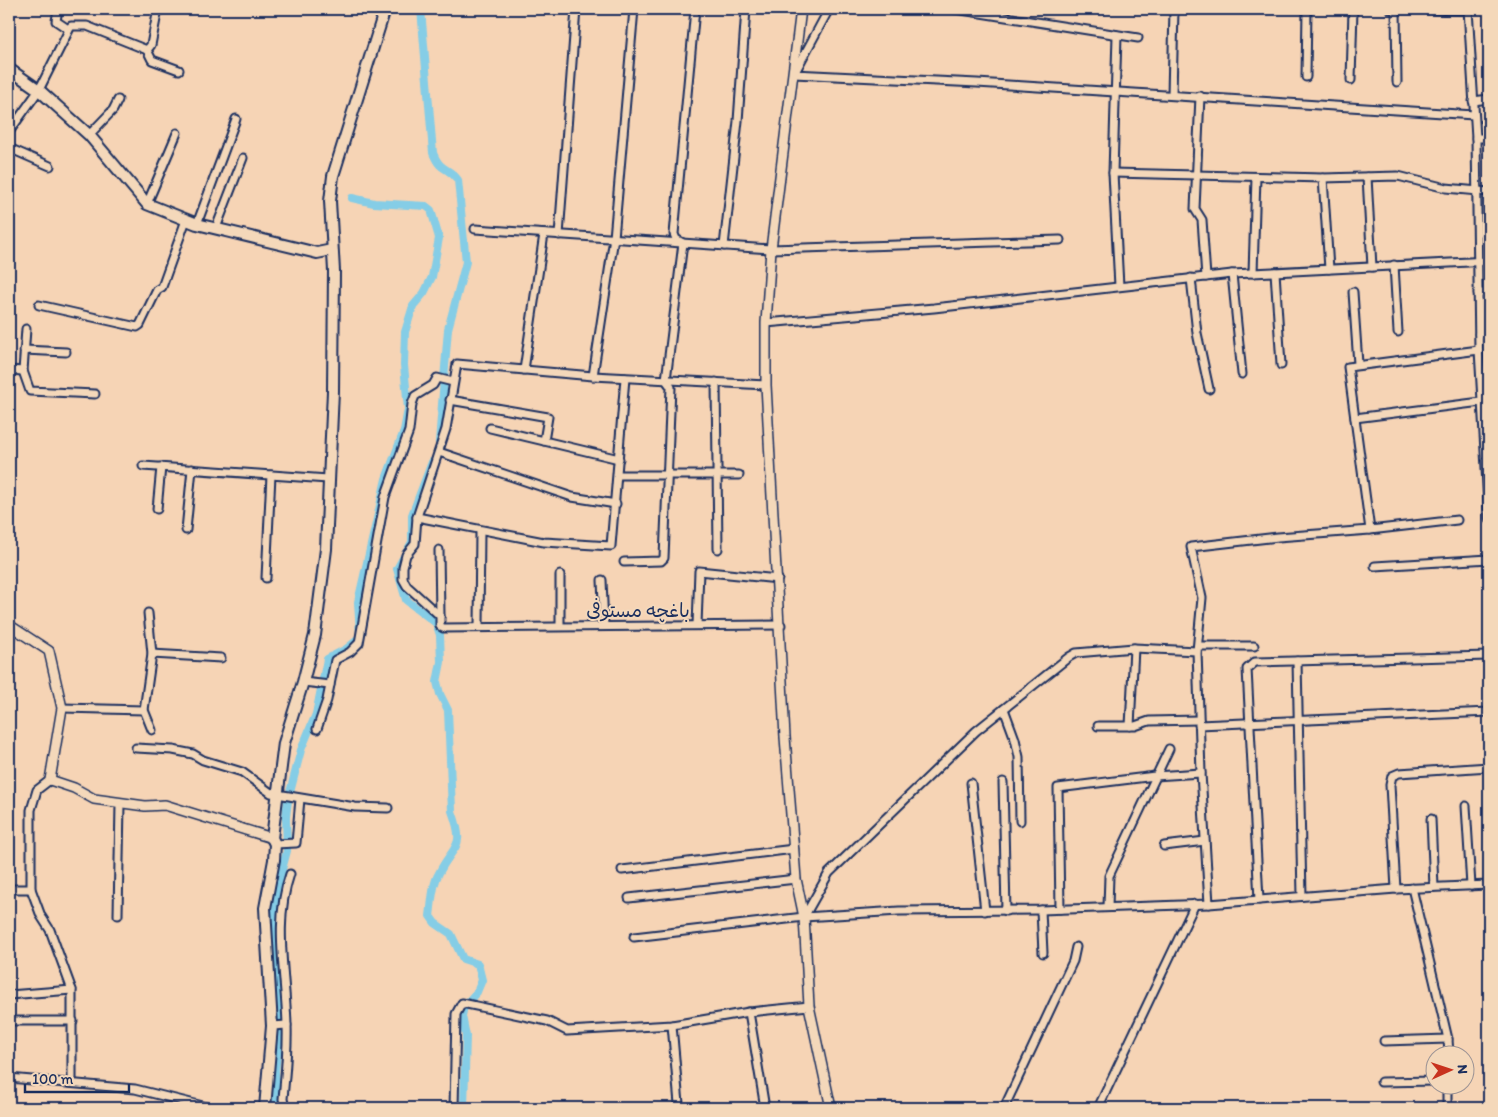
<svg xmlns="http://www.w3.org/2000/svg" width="1498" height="1117" font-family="Itim,'Playpen Sans Arabic',sans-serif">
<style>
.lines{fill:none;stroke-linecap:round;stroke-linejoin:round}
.canal{stroke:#85cde6;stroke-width:8}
.minor-casing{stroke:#1b2f5e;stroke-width:11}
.tertiary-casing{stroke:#1b2f5e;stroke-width:12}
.secondary-casing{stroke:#1b2f5e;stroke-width:14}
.minor{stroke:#f4d8ba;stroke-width:7}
.tertiary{stroke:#f4d8ba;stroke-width:9}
.secondary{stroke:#f4d8ba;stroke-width:10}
.labels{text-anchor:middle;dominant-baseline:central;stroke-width:4;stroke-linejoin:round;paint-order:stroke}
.neighbourhood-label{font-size:19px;fill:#1b2f5e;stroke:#f4d8ba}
</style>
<rect width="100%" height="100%" fill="#f6d4b5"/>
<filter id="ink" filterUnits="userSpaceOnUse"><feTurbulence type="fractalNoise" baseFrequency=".02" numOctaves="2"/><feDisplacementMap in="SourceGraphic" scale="10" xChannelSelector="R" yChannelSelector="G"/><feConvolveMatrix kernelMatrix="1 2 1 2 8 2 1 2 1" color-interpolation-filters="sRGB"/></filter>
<g filter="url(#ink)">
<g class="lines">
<g class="canal">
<path d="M421,9l12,144c8,20 15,13 25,27l8,82 -18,67 -9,113"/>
<path d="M432,462l-20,53v27l-15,27 9,31 30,23 4,12 1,27 -4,20 3,12 8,16 4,101c14,39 2,32 -13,62 -7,12 -7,29 -9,43l5,7 16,11 12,25 15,5 4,16 -5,12 -13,14 -2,10 4,20 -2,72"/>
<path d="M277,1108l-2,-37 6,-52 -6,-78v-46l12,-44 -1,-34 2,-17 13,-50 15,-36 11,-55 19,-10 10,-8 4,-6 -2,-33 28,-123 18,-48 4,-22 -4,-44 1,-33 8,-26 11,-13 8,-16 7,-39 -8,-28 -5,-4 -52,-3 -22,-5"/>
</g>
<defs>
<g id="minor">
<path d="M58,9l-2,12 12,8"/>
<path d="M829,9l-35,65 183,9 497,32"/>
<path d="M955,9l183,29"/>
<path d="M1390,9l78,1"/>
<path d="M1396,9l1,73"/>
<path d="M1468,9l8,129 3,212 10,169"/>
<path d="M1117,35l-4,138 6,113"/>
<path d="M147,50l5,10 27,10"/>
<path d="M1306,77l1,-68"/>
<path d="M1351,80l2,-71"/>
<path d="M1172,95l2,-86"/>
<path d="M1200,96l-5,113 7,11 4,57"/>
<path d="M1473,101l16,-2"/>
<path d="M9,132l30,-42 32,-64h16l60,24 4,-5 7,-36"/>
<path d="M89,135l24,-25 5,-10"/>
<path d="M1476,138h13"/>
<path d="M9,148l41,18"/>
<path d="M1113,173l210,5 75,-2 48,12 43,4"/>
<path d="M1367,177l5,90"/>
<path d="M1323,178l6,91"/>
<path d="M147,204l30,-71"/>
<path d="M197,224l39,-105"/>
<path d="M216,228l27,-70"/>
<path d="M475,229l296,20 289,-9"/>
<path d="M559,235l17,-226"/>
<path d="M724,246l14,-125 8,-112"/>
<path d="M1394,265l4,67"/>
<path d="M1275,272l6,93"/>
<path d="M1253,273l3,-96"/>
<path d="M1232,274l10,100"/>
<path d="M1191,278l6,55 12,56"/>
<path d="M1353,292l5,72"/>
<path d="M1478,293h11"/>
<path d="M39,305l98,22 3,-2 17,-35 5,-3 24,-67"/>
<path d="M766,323l168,-15 298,-34 257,-13"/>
<path d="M26,329l-3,42 7,20 65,3"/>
<path d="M1479,334h10"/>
<path d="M24,350l42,2"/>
<path d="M9,370l14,1"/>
<path d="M524,370l20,-136"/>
<path d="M593,376l21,-138 20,-229"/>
<path d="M716,382l2,167"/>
<path d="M766,385l-173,-9 -136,-12 -11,65 -29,88 -2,27 -9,11 -3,12v12l4,7 33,30v10l3,2 338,-3"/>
<path d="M450,400l98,17 -4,24"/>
<path d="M1355,418l126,-16"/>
<path d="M490,428l129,31"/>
<path d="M439,452l133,45 44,7"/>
<path d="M143,466l185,13"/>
<path d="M618,475h121"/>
<path d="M157,509l4,-42"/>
<path d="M417,517l127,25 67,4 14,-168"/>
<path d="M186,530l6,-61"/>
<path d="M1370,530l-22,-163 131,-17"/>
<path d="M439,550l1,66"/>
<path d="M624,562l37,-1 3,-3 7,-171 -5,-7 17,-137 -7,-4 -2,-5 21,-225"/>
<path d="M1375,566l114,-7"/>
<path d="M560,575v51"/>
<path d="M266,578l5,-103"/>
<path d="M602,580l2,46"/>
<path d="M148,613l4,41 -8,56 8,20"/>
<path d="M697,625l2,-54 79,8"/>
<path d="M479,626l1,-95"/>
<path d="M9,644l3,-17"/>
<path d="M1198,646h56"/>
<path d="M152,654l69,4"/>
<path d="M1297,661l5,235"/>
<path d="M303,682l27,3"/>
<path d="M62,708l82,2"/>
<path d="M1004,709l11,30 4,18 1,64"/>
<path d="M1199,725l290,-13"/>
<path d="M1098,726h37l14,-5 50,-1"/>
<path d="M1130,726l4,-78"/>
<path d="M317,729l10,-29 8,-40 15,-8 9,-9 26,-146 24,-66 3,-27 3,-8 18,-11 4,-7 16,4"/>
<path d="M136,748l37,2 20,4 10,6 39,12 29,21 84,14 33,1"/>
<path d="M50,780l-13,10 -6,20v79l10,27 9,14 22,60v93"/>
<path d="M1003,782l3,129"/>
<path d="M971,783l14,128"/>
<path d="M1466,806l5,80"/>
<path d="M1431,819l3,68"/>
<path d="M275,844l21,-1 4,-44"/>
<path d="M1164,846l41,-5"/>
<path d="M622,870l172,-21"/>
<path d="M1412,888l36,151 1,15"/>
<path d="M9,889h22"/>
<path d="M1396,889l-6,-104 2,-9 7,-3 90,-6"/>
<path d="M629,898l167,-19"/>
<path d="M1259,900l-12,-231 8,-7 234,-6"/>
<path d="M1209,904l-8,-131 -4,-122 5,-53 -11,-51 87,-10 92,-7 87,-10"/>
<path d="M1108,907l1,-31 60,-127"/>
<path d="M1060,909l-2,-121 97,-12 46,-3"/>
<path d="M1041,910l2,43"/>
<path d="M118,915l2,-111"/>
<path d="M804,917l25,-44 147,-142 93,-74 7,-4 58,-5 63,3"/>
<path d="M634,937l170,-20 95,-6 142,-1 168,-6 187,-15 93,-4"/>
<path d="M9,995l63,-5"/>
<path d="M749,1012l16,96"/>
<path d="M9,1021h64"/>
<path d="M672,1025l7,79"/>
<path d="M272,1026l15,-1"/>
<path d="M1384,1041l64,-2"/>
<path d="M9,1078l126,11 76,19"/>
<path d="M1381,1082l55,-1"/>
<path d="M250,1108h6"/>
<path d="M285,1108l-2,-9c2,-24 5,-48 4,-73 -1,-50 -14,-103 3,-152"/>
<path d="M454,1108l2,-94 6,-11 85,18 20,10 105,-6 77,-13 60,-6"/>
<path d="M1004,1108l69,-147 3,-14"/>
<path d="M1098,1108l97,-204"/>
<path d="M1447,1108v-24"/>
</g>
<g id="tertiary">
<path d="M801,9l-30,240 -5,74v62l19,352 11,142 8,38 5,89 22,102"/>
<path d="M9,625l40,26 13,57 -12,72 24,8 20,11 51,7 20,-1 107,33"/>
</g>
<g id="secondary">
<path d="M9,69l30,21 50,45 58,69 50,20 120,29 15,-3"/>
<path d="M265,1108l7,-82 -7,-118 9,-48 1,-16 -3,-6 12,-95 19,-61 12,-47 11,-86 7,-158 1,-120 -4,-70 3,-25 52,-167"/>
</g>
</defs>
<use href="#minor" class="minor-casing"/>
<use href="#tertiary" class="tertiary-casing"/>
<use href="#secondary" class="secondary-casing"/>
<use href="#minor" class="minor"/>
<use href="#tertiary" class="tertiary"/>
<use href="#secondary" class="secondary"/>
</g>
</g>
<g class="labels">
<g class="neighbourhood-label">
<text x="638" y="610">باغچه مستوفی</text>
</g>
</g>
<rect width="1498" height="1117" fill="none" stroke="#f4d8ba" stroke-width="30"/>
<rect x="15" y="15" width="1468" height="1087" fill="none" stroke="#1b2f5e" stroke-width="2" filter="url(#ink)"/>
<g transform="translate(1450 1070) rotate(87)"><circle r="24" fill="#f4d8ba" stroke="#9d9495"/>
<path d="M0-4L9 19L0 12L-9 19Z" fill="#c8321e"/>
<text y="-8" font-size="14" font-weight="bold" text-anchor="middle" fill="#1b2f5e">N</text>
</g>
<path d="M25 1084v8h104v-8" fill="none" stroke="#1b2f5e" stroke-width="2.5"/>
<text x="32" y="1084" font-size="15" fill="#1b2f5e" stroke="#f4d8ba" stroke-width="4" paint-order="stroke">100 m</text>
</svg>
